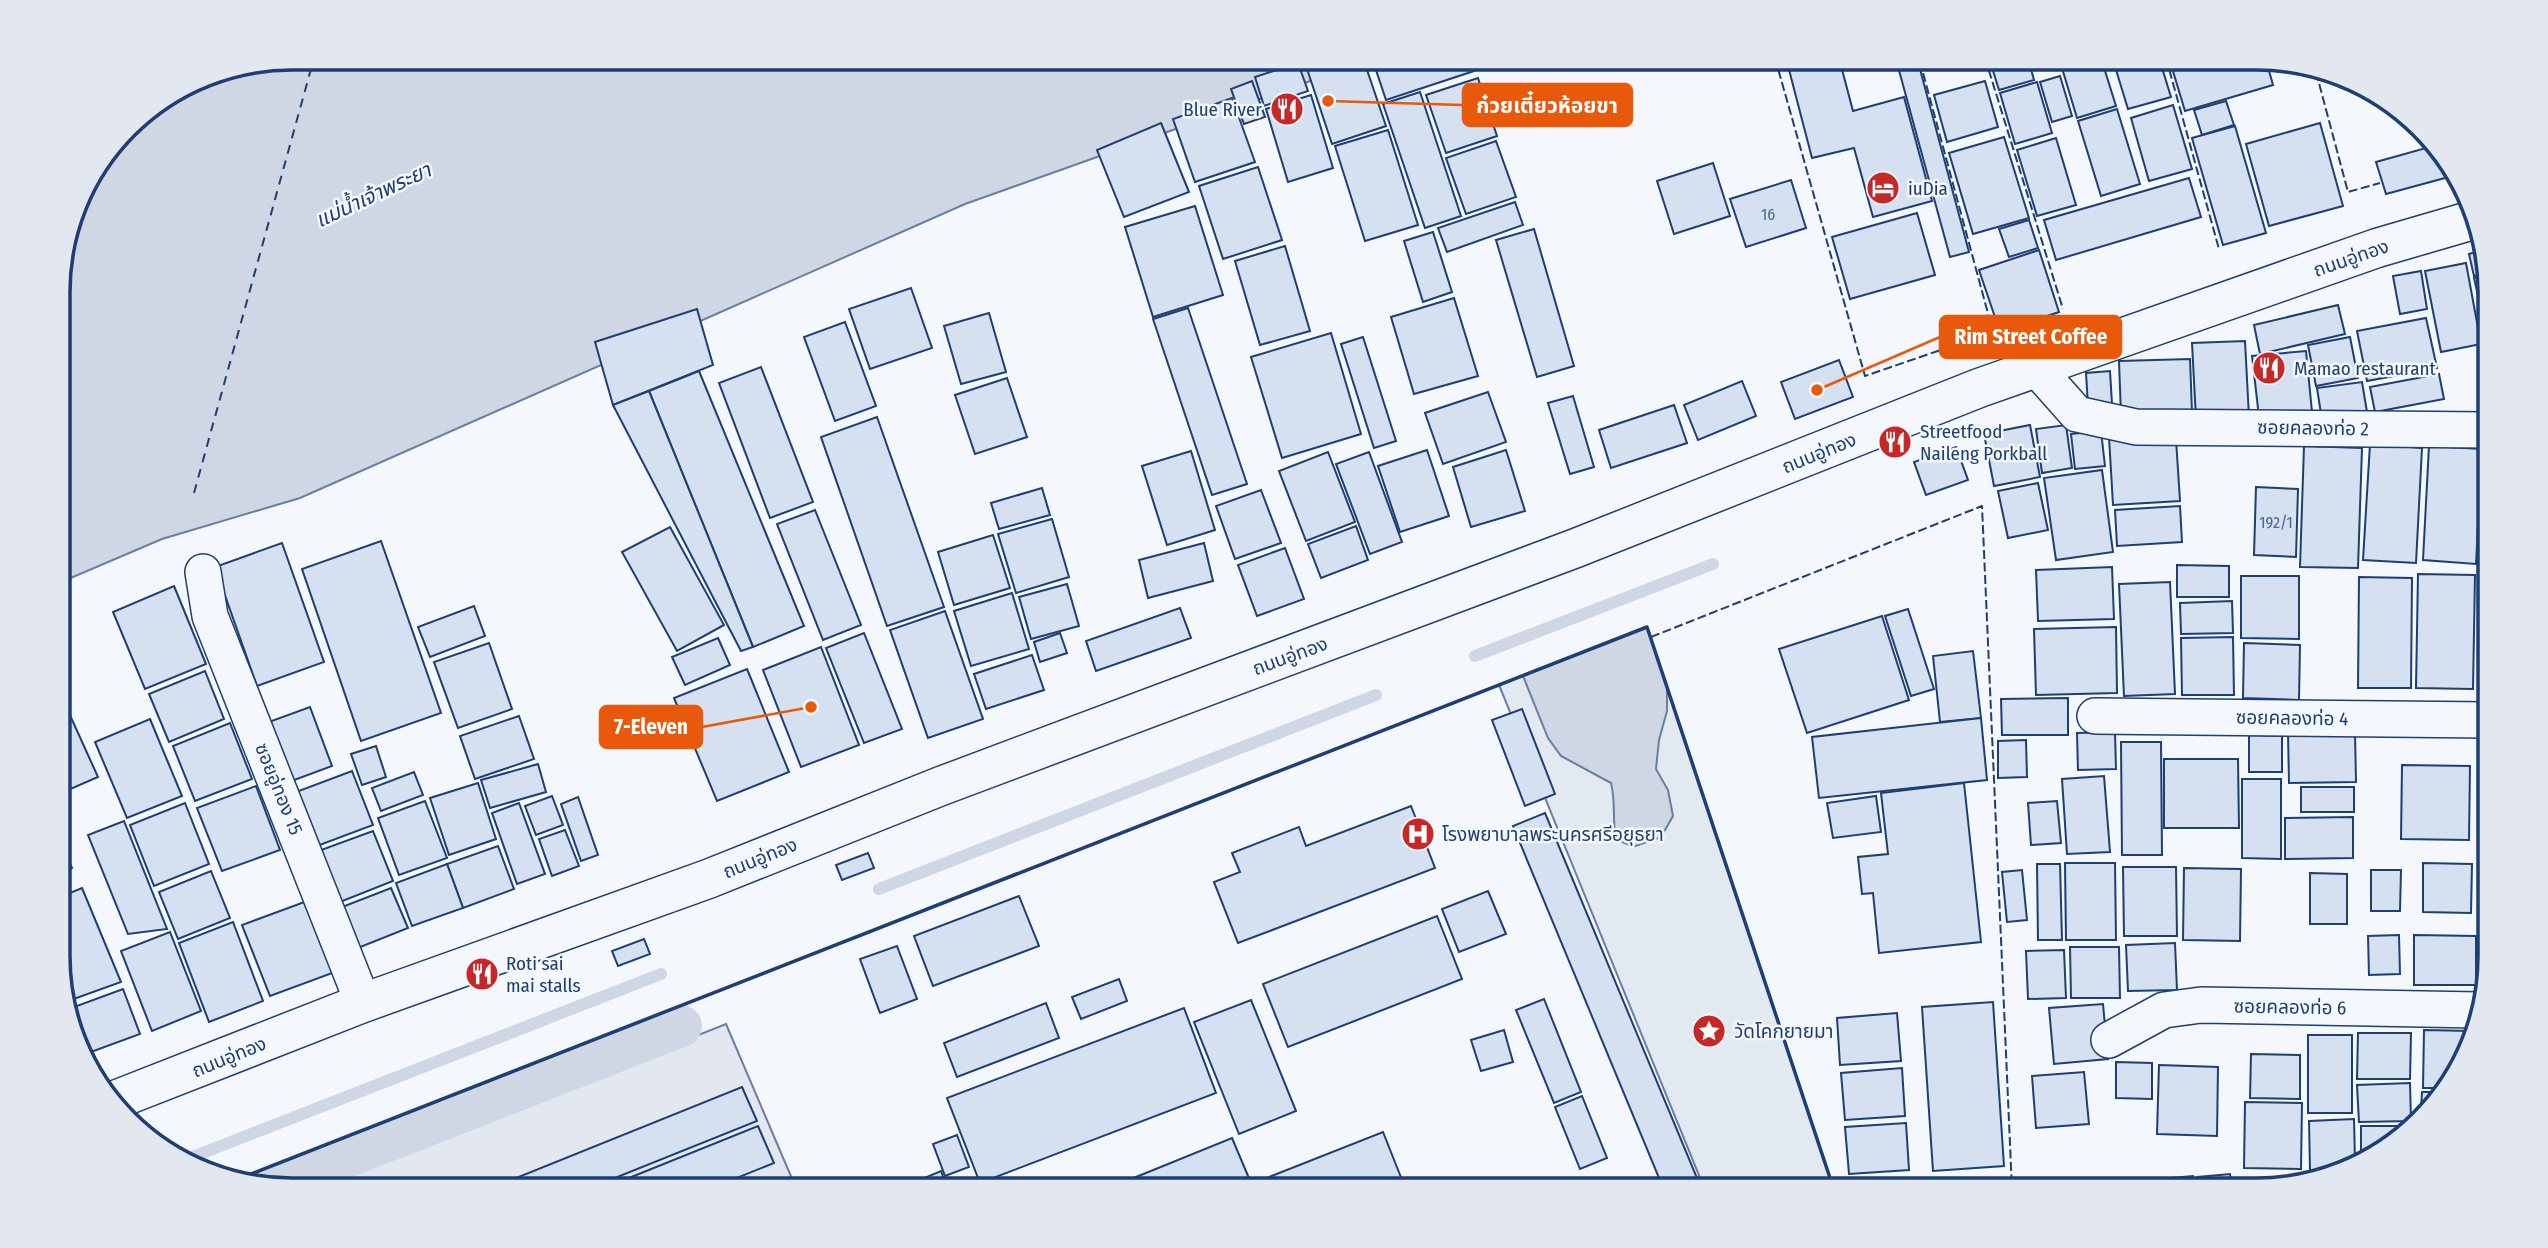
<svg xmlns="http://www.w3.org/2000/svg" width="2548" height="1248" font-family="'Fira Sans Condensed','Noto Sans Thai',sans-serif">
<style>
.green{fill:#e3e9f0;stroke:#687fa3;stroke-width:2}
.parking{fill:#e3e8f0;stroke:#687fa3;stroke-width:2}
.water{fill:#cfd7e4;stroke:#687fa3;stroke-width:2}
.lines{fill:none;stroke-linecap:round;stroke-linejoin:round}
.stream{stroke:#cfd7e4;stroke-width:12}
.canal{stroke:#cfd7e4;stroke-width:42}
.ferry{stroke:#1d3f73;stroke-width:2;stroke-dasharray:9 7;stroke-linecap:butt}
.building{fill:#d5e0f0;stroke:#1d3f73;stroke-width:2}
.minor-casing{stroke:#1d3f73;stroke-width:38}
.primary-casing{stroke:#1d3f73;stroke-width:41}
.minor{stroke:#f4f7fb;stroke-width:35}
.primary{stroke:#f4f7fb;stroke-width:38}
.fence{stroke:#1d3f73;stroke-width:2;stroke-dasharray:9 3.5;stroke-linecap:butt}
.wall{stroke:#1d3f73;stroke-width:3.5}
.labels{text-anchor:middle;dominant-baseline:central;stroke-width:5;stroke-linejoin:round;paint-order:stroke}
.number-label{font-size:16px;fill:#4b6792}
.poi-label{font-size:19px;fill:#1d3f73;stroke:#f4f7fb;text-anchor:start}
.street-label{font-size:19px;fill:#1d3f73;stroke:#f4f7fb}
.water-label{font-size:21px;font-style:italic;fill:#1d3f73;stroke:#f4f7fb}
.rim{fill:none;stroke:#1d3f73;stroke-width:3.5}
.leader{fill:none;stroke:#e8590c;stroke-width:2.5}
.callout-dot{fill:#e8590c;stroke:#f4f7fb;stroke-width:2.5}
.callout{fill:#e8590c;stroke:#e8590c;stroke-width:2.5}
.callout-label{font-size:21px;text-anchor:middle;font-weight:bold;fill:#fff}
</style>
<rect width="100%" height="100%" fill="#f4f7fb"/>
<path class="green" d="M1647,627l187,563h-129l-206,-505z"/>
<path class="parking" d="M726,1024l70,164 -488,2z"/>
<g class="water">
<path d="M292,58h1083l-410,146 -665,294 -138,41 -103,44 -1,-307 24,-88 55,-72 65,-41z"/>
<path d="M1647,627l20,59v25l-8,29 -3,29 12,21 5,26 -12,21 -28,10 -17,-8c-4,-20 0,-37 -5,-56l-50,-27 -13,-18 -25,-62z"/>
</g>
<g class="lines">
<g class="stream">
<path d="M1475,656l238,-92"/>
<path d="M879,889l497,-194"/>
<path d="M182,1161l479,-187"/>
</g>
<path class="canal" d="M272,1186l409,-160"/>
<path class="ferry" d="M194,493l120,-435"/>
</g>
<g class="building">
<path d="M1321,58h42l23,68 -54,18 -27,-81z"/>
<path d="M1372,58h98l4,13 -88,29z"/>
<path d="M1803,58h36l14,53 51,-14 28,104 -59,16 -19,-69 -42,10 -25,-96z"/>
<path d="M1917,58l52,194 -19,5 -53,-194z"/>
<path d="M1989,58h39l6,22 -35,10z"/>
<path d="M2059,58h42l15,48 -39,12z"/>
<path d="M2120,58h39l12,39 -43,12 -15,-49z"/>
<path d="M2169,58l97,2 7,25 -88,26z"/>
<path d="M1298,63l10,28 -44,15 -9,-29z"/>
<path d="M2060,76l12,40 -20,6 -12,-40z"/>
<path d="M1478,78l19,58 -51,17 -20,-58z"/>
<path d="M1252,81l13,36 -21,7 -13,-35z"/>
<path d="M1985,81l13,46 -51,15 -13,-47z"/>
<path d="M2037,82l15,51 -37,11 -15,-51z"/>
<path d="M1420,92l41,124 -36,12 -42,-124z"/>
<path d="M1311,95l22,73 -45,14 -22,-73z"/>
<path d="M1232,98l23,64 -60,20 -22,-63z"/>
<path d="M2226,101l8,24 -32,10 -8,-25z"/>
<path d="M2173,105l19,64 -43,12 -18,-63z"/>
<path d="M2117,109l23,75 -39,12 -23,-75z"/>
<path d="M1161,123l28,69 -65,25 -27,-67z"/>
<path d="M2320,123l23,83 -74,20 -23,-82z"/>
<path d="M2235,126l31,107 -43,12 -31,-107z"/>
<path d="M1388,130l30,95 -53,16 -30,-95z"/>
<path d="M2004,137l25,81 -56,16 -24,-81z"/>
<path d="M2056,138l20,67 -39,11 -20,-66z"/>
<path d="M1496,141l20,56 -50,17 -20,-56z"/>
<path d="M2433,146l18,15 5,14 -70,19 -10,-32z"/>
<path d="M1713,163l17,53 -56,18 -17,-53z"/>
<path d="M1258,167l24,73 -59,19 -24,-73z"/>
<path d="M2189,178l12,39 -145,43 -12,-40z"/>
<path d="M1791,180l15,48 -60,19 -16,-48z"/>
<path d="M1515,202l8,23 -76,27 -9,-24z"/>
<path d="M1195,206l28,89 -70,22 -28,-90z"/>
<path d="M1917,213l18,62 -85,24 -18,-62z"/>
<path d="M2029,220l9,28 -29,9 -10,-28z"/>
<path d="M1534,229l40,137 -37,11 -41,-137z"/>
<path d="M1433,232l19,60 -29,10 -19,-61z"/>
<path d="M1285,246l25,85 -50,14 -25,-84z"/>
<path d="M2039,250l20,62 -59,20 -21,-62z"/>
<path d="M2484,250l4,23 -14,3 -5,-22z"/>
<path d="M2466,263l15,81 -40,8 -16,-81z"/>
<path d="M2421,271l6,38 -27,5 -7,-38z"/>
<path d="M2488,275l1,60h-2l-13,-57z"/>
<path d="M911,288l21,60 -62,21 -21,-60z"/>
<path d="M1454,298l24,78 -64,18 -23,-77z"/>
<path d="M2338,305l7,29 -85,20 -6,-29z"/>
<path d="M1188,308l59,176 -35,11 -59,-176z"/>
<path d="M697,309l16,56 -100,40 -18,-63z"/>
<path d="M989,313l17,59 -45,12 -17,-58z"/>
<path d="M2426,318l11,50 -70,13 -10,-50z"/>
<path d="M845,322l31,84 -41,15 -31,-84z"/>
<path d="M1331,333l30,101 -79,24 -31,-101z"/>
<path d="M1363,337l33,104 -22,7 -33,-104z"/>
<path d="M2350,337l8,41 -42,8 -8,-41z"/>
<path d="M2245,341l4,76 -53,2 -4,-76z"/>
<path d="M2306,351l6,61 -53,5 -7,-61z"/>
<path d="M2190,359l2,53 -71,3 -2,-54z"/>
<path d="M1839,360l14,37 -58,22 -14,-37z"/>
<path d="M761,367l52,135 -43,16 -51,-135z"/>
<path d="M699,371l105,255 -51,21 -104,-256z"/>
<path d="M2110,371l2,33 -24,2 -2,-33z"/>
<path d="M2439,374l5,25 -69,13 -5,-25z"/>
<path d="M1007,378l20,59 -52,17 -20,-59z"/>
<path d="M1742,381l14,35 -58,24 -14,-35z"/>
<path d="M2362,382l5,30 -45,8 -5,-32z"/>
<path d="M649,391l104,256 -12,4 -128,-246z"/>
<path d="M1488,392l18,50 -63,22 -18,-51z"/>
<path d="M1573,396l21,71 -24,7 -22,-71z"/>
<path d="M1674,405l13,38 -76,25 -12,-38z"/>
<path d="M877,417l67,190 -57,19 -66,-189z"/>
<path d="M2030,425l10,52 -46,9 -10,-52z"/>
<path d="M2066,425l6,43 -30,5 -6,-44z"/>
<path d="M2101,431l4,35 -30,3 -4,-35z"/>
<path d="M2109,437l67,2 4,62 -67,4z"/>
<path d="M2370,444l52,4 -6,115 -53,-3z"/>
<path d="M2488,445h1v78h-5z"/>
<path d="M2304,446l58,2 -4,120 -58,-1z"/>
<path d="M2429,446l53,3 -6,115 -53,-4z"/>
<path d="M1956,447l12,33 -42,15 -12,-33z"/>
<path d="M1427,450l22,66 -49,16 -22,-66z"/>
<path d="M1506,450l19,61 -54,16 -18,-60z"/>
<path d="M1191,451l24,79 -48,15 -25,-79z"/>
<path d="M1328,452l27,70 -49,19 -27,-70z"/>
<path d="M1369,452l33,90 -32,12 -34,-90z"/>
<path d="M2102,470l11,82 -57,8 -12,-82z"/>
<path d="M2038,483l10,47 -40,8 -10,-47z"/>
<path d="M2256,487l42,2 -2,68 -42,-2z"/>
<path d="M1042,488l8,27 -51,14 -8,-26z"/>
<path d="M1261,490l20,53 -46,16 -19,-53z"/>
<path d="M2180,506l2,36 -65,4 -2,-36z"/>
<path d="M815,510l46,115 -38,15 -46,-116z"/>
<path d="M1052,519l17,58 -53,16 -18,-59z"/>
<path d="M1356,526l12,34 -47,18 -13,-34z"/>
<path d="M670,527l54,98 -47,26 -55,-99z"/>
<path d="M993,535l17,53 -56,17 -16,-53z"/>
<path d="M381,541l60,172 -80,28 -59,-172z"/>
<path d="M282,543l42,119 -67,24 -42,-119z"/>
<path d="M1204,543l9,38 -65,17 -9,-38z"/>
<path d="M1285,548l19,51 -47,17 -19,-51z"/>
<path d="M2177,565l52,1v31h-52z"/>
<path d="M2112,567l2,52 -76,2 -2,-51z"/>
<path d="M2418,574l57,1 -2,114 -57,-1z"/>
<path d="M2241,576h58v63l-58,-1z"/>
<path d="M2359,577l53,1 -1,110h-53z"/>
<path d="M2170,582l5,112 -51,2 -5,-112z"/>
<path d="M1067,584l12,42 -48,13 -12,-42z"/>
<path d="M174,586l32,78 -61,25 -32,-77z"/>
<path d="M2483,586h6v97h-9z"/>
<path d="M1012,593l17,56 -58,17 -17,-55z"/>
<path d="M2232,601l1,32 -52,1 -1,-31z"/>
<path d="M474,606l11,30 -55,21 -12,-30z"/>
<path d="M1180,608l11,30 -95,33 -10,-30z"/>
<path d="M1908,609l26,80 -23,7 -26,-80z"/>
<path d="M945,611l38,108 -55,19 -38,-108z"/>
<path d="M1882,616l27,84 -102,33 -28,-84z"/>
<path d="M2116,627l1,66 -81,2 -2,-66z"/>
<path d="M864,633l38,96 -38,14 -38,-95z"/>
<path d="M1060,633l7,20 -27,9 -6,-20z"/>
<path d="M2233,637l1,58h-52l-1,-57z"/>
<path d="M718,638l12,27 -45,20 -13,-28z"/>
<path d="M489,643l23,66 -54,19 -24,-66z"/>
<path d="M2244,643l56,2 -1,55 -56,-2z"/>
<path d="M821,647l38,98 -58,22 -38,-97z"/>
<path d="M1973,651l8,67 -41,4 -7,-66z"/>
<path d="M1032,655l12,35 -58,19 -12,-35z"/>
<path d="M747,669l42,103 -72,29 -43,-103z"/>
<path d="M205,671l19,48 -55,23 -20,-48z"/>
<path d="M59,691l39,86 -39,17z"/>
<path d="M2068,698v37h-66l-1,-36z"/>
<path d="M310,707l22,59 -43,16 -23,-59z"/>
<path d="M1522,709l33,85 -30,12 -33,-86z"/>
<path d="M519,716l15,43 -59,20 -15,-43z"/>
<path d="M1981,718l6,62 -168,18 -7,-61z"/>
<path d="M150,719l32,77 -55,22 -32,-76z"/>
<path d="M230,723l22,56 -57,22 -22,-55z"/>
<path d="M2115,732l1,37 -38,1 -1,-37z"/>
<path d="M2288,733h67l1,49 -67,1z"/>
<path d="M2249,735l33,1v36h-33z"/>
<path d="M2026,740l1,37 -29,1v-37z"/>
<path d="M2121,742h40l1,113h-40z"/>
<path d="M376,746l10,31 -24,8 -11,-31z"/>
<path d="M2164,759h74l1,69h-75z"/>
<path d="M538,764l8,28 -56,16 -9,-28z"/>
<path d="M2402,765l68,1 -1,74 -68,-1z"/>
<path d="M352,771l21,54 -56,21 -21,-54z"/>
<path d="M414,772l9,23 -42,16 -9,-23z"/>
<path d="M2104,776l6,76 -43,2 -5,-75z"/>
<path d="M2242,779h39v80l-39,-1z"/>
<path d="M478,783l18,56 -47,16 -19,-57z"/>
<path d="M1964,783l17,159 -102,11 -6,-60 -11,1 -4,-37 30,-3 -7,-61z"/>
<path d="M256,786l24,64 -58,21 -25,-63z"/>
<rect x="2301" y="787" width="53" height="25"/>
<path d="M552,796l11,29 -27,10 -11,-29z"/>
<path d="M1876,796l5,36 -48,6 -6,-35z"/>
<path d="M578,797l20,58 -17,6 -20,-57z"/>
<path d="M425,801l22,57 -48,17 -21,-57z"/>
<path d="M2057,801l4,42 -30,2 -3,-42z"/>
<path d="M185,803l24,61 -55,22 -24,-61z"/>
<path d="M519,803l26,71 -28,10 -25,-71z"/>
<path d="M1411,806l24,62 -197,75 -24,-61 26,-10 -8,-19 67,-26 7,19z"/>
<path d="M1545,813l157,377h-38l-151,-364z"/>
<path d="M2353,817v41l-68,1v-41z"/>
<path d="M124,821l43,108 -39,5 -40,-99z"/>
<path d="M565,830l14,36 -27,10 -13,-37z"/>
<path d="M373,831l20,50 -53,21 -19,-52z"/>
<path d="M59,837l13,31 -12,5z"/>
<path d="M498,846l16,43 -51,19 -16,-44z"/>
<path d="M868,853l6,15 -32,12 -6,-15z"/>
<rect x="2483" y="862" width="7" height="66"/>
<path d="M2065,863h50l1,77h-50z"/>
<path d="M2423,863l49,1 -1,49 -48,-1z"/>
<path d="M447,864l16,44 -51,18 -16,-43z"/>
<path d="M2037,864h23l2,76h-24z"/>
<path d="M2123,867h53l1,69h-53z"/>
<path d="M2184,868l57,1 -1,72 -57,-1z"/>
<path d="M2022,870l5,50 -20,2 -5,-50z"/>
<path d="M2371,870h30l-1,41h-29z"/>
<path d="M211,871l19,47 -52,21 -19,-47z"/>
<path d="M2310,873l37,1v50h-37z"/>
<path d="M82,888l39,94 -50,18 -11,-26v-77z"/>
<path d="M391,888l17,40 -50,20 -16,-41z"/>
<path d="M1488,891l18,43 -47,18 -17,-43z"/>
<path d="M1019,896l20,50 -106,40 -19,-50z"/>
<path d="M307,901l28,71 -65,24 -28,-71z"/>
<path d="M1437,916l25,63 -174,68 -25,-63z"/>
<path d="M233,922l30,79 -54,21 -30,-79z"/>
<path d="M170,932l31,79 -49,20 -31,-80z"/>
<path d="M2399,935l1,39 -31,1 -1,-39z"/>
<path d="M2414,935l62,1v49h-62z"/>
<path d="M644,939l6,15 -32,12 -6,-15z"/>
<path d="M2175,943l2,47 -49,1 -2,-46z"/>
<path d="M897,946l20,53 -37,14 -20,-54z"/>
<path d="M2070,947h49l1,51h-49z"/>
<path d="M2064,950l2,48 -38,1 -2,-48z"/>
<path d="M1119,979l8,22 -46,18 -9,-22z"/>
<path d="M123,989l17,45 -49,18 -17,-45z"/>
<path d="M1544,999l37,93 -27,11 -38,-93z"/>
<path d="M1251,1000l45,111 -57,23 -45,-112z"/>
<path d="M1993,1002l11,164 -71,5 -11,-164z"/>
<path d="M1046,1003l13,35 -102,39 -13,-34z"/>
<path d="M2103,1004l5,55 -54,5 -5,-56z"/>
<path d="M1184,1008l32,85 -236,90 -33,-85z"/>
<path d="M1897,1013l4,48 -61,4 -3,-47z"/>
<path d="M1504,1030l9,32 -32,9 -10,-31z"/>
<path d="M2424,1030l49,1 -7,28 -24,29h-19z"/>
<path d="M2358,1033h53l-1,46h-53z"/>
<rect x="2308" y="1035" width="44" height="78"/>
<path d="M2251,1054l49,1v44l-50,-1z"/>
<path d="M2116,1062l36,1v36l-36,-1z"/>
<path d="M2159,1065l59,2 -1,69 -60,-2z"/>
<path d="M1902,1068l3,48 -60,4 -4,-47z"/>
<path d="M2084,1072l5,52 -53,4 -4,-52z"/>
<path d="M2410,1083l1,38 -52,1 -2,-37z"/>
<path d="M742,1087l15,34 -172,69h-64l-5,-12z"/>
<path d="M2422,1092h16l-15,17h-2z"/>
<path d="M1582,1096l25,62 -27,11 -25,-62z"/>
<path d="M2245,1102l57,1 -1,66 -57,-1z"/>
<path d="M2354,1119l1,42 -28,10h-17l-1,-50z"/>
<path d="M1906,1123l3,47 -60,4 -4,-47z"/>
<path d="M758,1126l16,37 -67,27h-108z"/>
<path d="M2361,1126h47l-21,25 -26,8z"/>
<path d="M1383,1132l23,58h-131l-6,-13z"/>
<path d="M957,1135l12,32 -24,9 -12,-32z"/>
<path d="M1232,1138l22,52h-150z"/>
<path d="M941,1171l7,19h-36l-2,-6z"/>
<path d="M2230,1174l2,16h-32l-2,-13z"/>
<path d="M2193,1176l1,14h-45l-1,-10z"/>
<path d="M2122,1182v8h-65v-3z"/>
</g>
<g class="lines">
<defs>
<g id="minor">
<path d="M2036,368l41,46 59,13 353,3"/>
<path d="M203,572l7,44 153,387"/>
<path d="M2095,716l395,4"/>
<path d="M2109,1040l55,-30 37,-5 277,5"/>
</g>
<path id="primary" d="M110,1102l253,-99 345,-124 233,-93 635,-238 403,-160 398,-140 96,-28"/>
</defs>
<use href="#minor" class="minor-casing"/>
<use href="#primary" class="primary-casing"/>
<use href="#minor" class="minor"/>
<use href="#primary" class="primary"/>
<g class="fence">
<path d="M1775,58l90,318 128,-44 -74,-274"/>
<path d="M1985,58l78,251"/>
<path d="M2166,58l53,191"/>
<path d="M2316,72l32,120 32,-9"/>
<path d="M1651,637l331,-131 30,684"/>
</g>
<path class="wall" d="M241,1178l1406,-551 187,563"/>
</g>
<defs>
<symbol id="restaurant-disc" viewBox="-11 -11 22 22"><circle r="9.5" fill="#c62828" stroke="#f4f7fb"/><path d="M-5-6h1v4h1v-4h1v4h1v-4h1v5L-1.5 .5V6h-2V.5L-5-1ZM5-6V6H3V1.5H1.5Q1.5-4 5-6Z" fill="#fff"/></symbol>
<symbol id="hotel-disc" viewBox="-11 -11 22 22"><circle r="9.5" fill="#c62828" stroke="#f4f7fb"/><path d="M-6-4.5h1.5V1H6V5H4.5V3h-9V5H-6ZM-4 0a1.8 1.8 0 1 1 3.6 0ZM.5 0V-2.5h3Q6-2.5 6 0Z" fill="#fff"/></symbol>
<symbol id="hospital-disc" viewBox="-11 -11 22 22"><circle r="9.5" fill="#c62828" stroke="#f4f7fb"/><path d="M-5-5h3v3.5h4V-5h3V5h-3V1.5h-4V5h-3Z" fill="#fff"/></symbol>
<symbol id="sight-disc" viewBox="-11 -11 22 22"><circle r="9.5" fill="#c62828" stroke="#f4f7fb"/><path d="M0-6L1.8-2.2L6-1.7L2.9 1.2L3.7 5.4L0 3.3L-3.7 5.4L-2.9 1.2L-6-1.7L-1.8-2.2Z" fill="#fff"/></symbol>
</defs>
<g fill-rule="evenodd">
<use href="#restaurant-disc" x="1268" y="90" width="38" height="38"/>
<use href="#hotel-disc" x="1864" y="169" width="38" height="38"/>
<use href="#restaurant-disc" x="2250" y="349" width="38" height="38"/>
<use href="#restaurant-disc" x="1876" y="423" width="38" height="38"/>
<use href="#hospital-disc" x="1399" y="815" width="38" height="38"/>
<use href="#restaurant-disc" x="463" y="955" width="38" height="38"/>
<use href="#sight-disc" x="1690" y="1012" width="38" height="38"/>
</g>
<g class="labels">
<g class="number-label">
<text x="1768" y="214">16</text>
<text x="2276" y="522">192/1</text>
</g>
<g class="poi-label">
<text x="1262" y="109" text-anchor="end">Blue River</text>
<text x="1908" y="188">iuDia</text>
<text x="2294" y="368">Mamao restaurant</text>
<text x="1920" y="431">Streetfood<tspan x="1920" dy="22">Naileng Porkball</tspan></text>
<text x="1442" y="834">โรงพยาบาลพระนครศรีอยุธยา</text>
<text x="506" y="963">Roti sai<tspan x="506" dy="22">mai stalls</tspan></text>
<text x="1734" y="1031">วัดโคกยายมา</text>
</g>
<g class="street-label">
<text transform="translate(2351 258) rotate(-19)">ถนนอู่ทอง</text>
<text transform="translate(2313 428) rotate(1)">ซอยคลองท่อ 2</text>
<text transform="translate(1819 453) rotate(-22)">ถนนอู่ทอง</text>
<text transform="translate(1290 656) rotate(-20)">ถนนอู่ทอง</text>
<text transform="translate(2292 718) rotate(1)">ซอยคลองท่อ 4</text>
<text transform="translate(279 789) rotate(68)">ซอยอู่ทอง 15</text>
<text transform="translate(760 858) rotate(-22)">ถนนอู่ทอง</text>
<text transform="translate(2290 1007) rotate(1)">ซอยคลองท่อ 6</text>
<text transform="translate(229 1057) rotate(-22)">ถนนอู่ทอง</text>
</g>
<g class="water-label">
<text transform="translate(373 195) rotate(-25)">แม่น้ำเจ้าพระยา</text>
</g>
</g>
<path d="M0 0H2548V1248H0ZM292 70H2256A222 222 0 0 1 2478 292V956A222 222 0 0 1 2256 1178H292A222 222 0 0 1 70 956V292A222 222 0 0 1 292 70Z" fill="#e3e8f0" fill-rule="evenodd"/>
<path class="rim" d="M292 70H2256A222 222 0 0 1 2478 292V956A222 222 0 0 1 2256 1178H292A222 222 0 0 1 70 956V292A222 222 0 0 1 292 70Z"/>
<path class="leader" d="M1328 101L1463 105M1817 390L1940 337M811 707L702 727"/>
<g class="callout-dot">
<circle cx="1328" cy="101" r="7"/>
<circle cx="1817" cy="390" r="7"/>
<circle cx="811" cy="707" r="7"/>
</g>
<g class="callout">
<rect x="1463" y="84" width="169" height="42" rx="7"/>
<rect x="1940" y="316" width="181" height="42" rx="7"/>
<rect x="600" y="706" width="102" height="42" rx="7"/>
</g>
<g class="callout-label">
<text x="1547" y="113">ก๋วยเตี๋ยวห้อยขา</text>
<text x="2031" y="344">Rim Street Coffee</text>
<text x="651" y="734">7-Eleven</text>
</g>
</svg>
